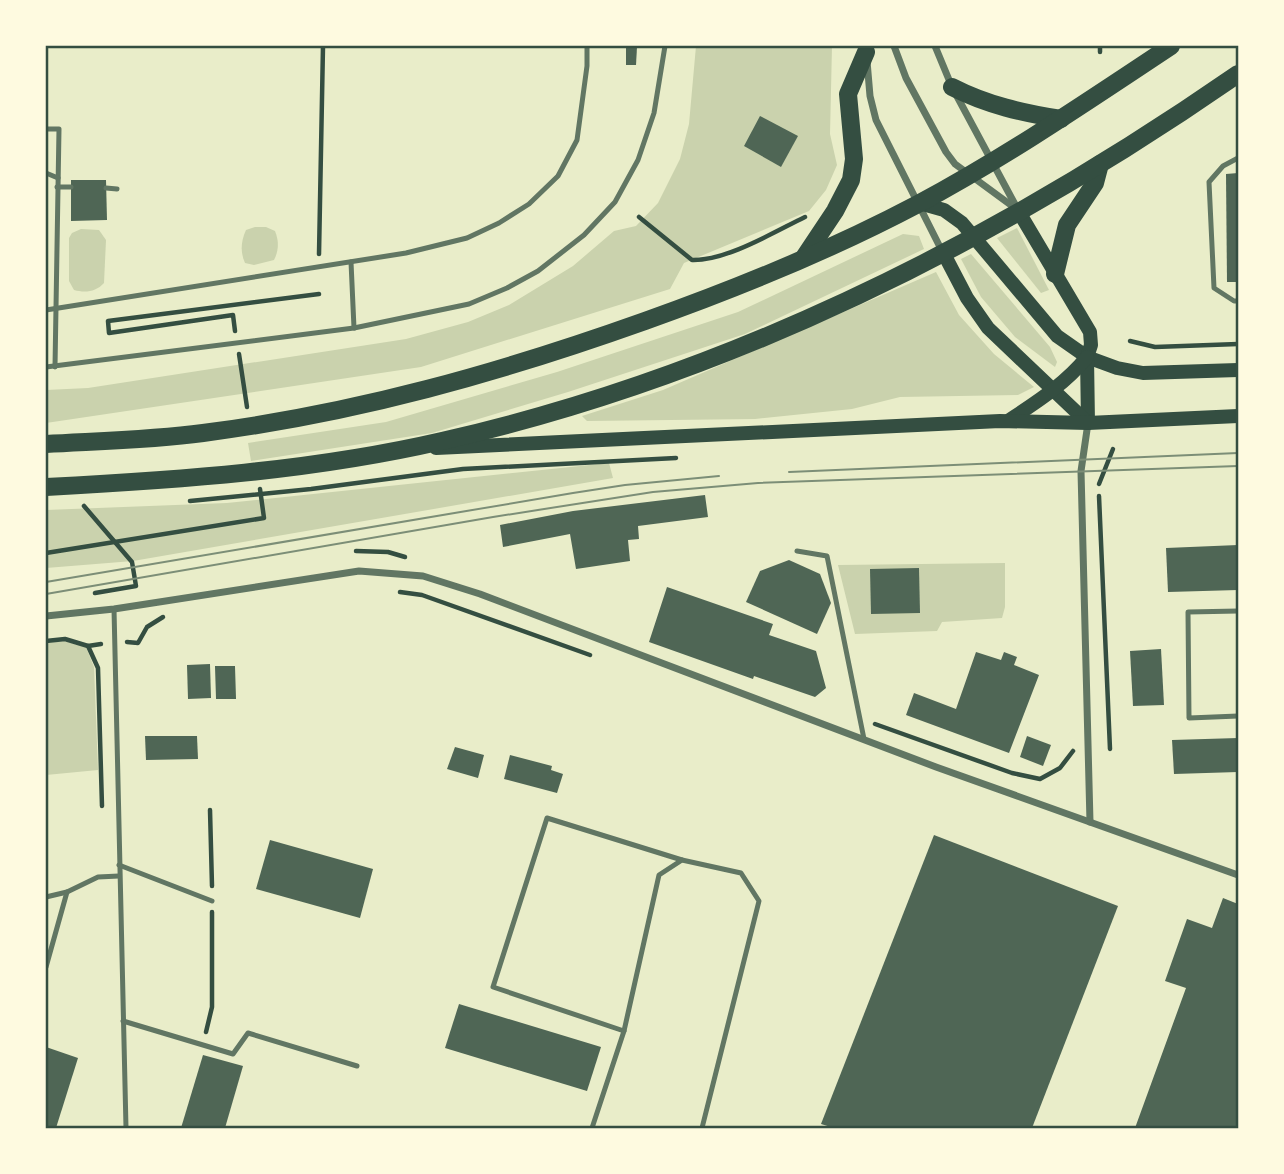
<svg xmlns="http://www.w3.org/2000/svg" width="1284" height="1174" font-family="Ubuntu,sans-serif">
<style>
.green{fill:#cad2ad}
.building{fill:#4f6655}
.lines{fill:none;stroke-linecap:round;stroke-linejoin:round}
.path{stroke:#344e41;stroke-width:4.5}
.service{stroke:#617663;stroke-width:5}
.minor{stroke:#617663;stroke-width:7}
.secondary{stroke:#344e41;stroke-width:14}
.primary{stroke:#344e41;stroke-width:18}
.tram{stroke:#7c8e77;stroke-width:2}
.neatline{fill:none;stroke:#344e41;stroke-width:2.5}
</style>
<rect width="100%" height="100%" fill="#e9edc9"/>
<g class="green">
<path d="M696,46h136l-2,88 7,31 -11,25 -17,21 -125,52 -14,26 -249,78 -375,56v-33l42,-2 318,-49 62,-17 41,-17 64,-39 41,-35 22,-5 22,-23 22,-44 9,-35z"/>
<path d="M255,227h11l9,4c4,10 4,19 -1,29l-20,5 -9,-2c-5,-11 -4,-22 1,-33z"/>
<path d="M1017,228l32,62 -8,3 -44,-55z"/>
<path d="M81,229l18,1 7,10 -2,43c-8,9 -19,10 -30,7l-5,-9v-43l3,-5z"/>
<path d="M903,234l16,2 5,13 -179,85 -177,58 -136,41 -181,28 -3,-18 138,-21 171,-50 181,-60z"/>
<path d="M971,254l79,93 7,15 -2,5 -40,-30 -34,-40 -20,-38z"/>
<path d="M936,272l23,43 35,39 40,33 -16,8 -118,2 -48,12 -97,10 -168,2 -5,-5 81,-26z"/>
<path d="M609,463l4,15 -480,83 -87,7v-58l181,-7z"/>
<path d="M1005,563v44l-3,11 -60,4 -5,9 -82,3 -17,-69z"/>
<path d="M64,641l22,6 8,20 4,103 -52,5v-132z"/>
</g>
<g class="building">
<path d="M626,47h11l-1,18h-10z"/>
<path d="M760,116l38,20 -17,31 -37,-21z"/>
<path d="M1238,173v109h-11l-1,-108z"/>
<path d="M71,180h35l1,40 -36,1z"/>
<path d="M705,495l3,22 -70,9 1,13 -11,1 2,21 -54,8 -6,-35 -67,13 -3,-22 73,-14z"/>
<path d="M1238,545v45l-70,2 -2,-44z"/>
<path d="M789,560l31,14 11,29 -14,31 -71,-32 14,-31z"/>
<path d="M919,568l1,45 -49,1 -1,-45z"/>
<path d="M667,587l106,37 -4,11 47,16 10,37 -11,9 -61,-21 -1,3 -104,-37z"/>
<path d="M1161,649l3,56 -31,1 -3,-55z"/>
<path d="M976,652l25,8 3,-8 13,5 -3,8 25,10 -30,78 -103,-38 8,-22 42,16z"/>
<path d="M210,664l1,34 -23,1 -1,-34z"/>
<path d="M215,666h20l1,33h-20z"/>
<path d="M145,736h52l1,23 -52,1z"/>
<path d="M1027,736l24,9 -8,21 -23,-9z"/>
<path d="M1238,738v34l-64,2 -2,-34z"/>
<path d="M455,747l29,8 -6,23 -31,-9z"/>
<path d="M510,755l42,11 -1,4 12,4 -6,19 -53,-14z"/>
<path d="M934,835l184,71 -86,222h-198l-13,-4z"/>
<path d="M270,840l103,29 -13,49 -104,-29z"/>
<path d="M1223,898l15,6v224h-103l51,-140 -21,-7 22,-62 25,9z"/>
<path d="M459,1004l142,43 -14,44 -142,-43z"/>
<path d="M46,1047l32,11 -22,70h-10z"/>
<path d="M203,1055l40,11 -18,62h-44z"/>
</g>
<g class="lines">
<g class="path">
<path d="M1100,52v-6"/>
<path d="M639,217l53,43c34,1 82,-28 113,-43"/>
<path d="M319,254l4,-208"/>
<path d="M235,331l-2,-16 -124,18 -1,-12 211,-27"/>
<path d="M1130,341l25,6 83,-3"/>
<path d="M239,354l8,53"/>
<path d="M1099,484l14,-35"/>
<path d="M1099,496l11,253"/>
<path d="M190,501l121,-12 152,-20 213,-11"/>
<path d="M84,506l48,56 4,24 -41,7"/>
<path d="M356,551l32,1 17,5"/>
<path d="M46,553l218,-35 -4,-29"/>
<path d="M400,592l22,3 168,60"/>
<path d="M46,641l19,-2 23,7 10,22 4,138"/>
<path d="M127,642l11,1 9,-16 16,-10"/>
<path d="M88,646l13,-2"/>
<path d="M875,724l137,49 28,6 20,-11 13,-17"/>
<path d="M210,810l2,76"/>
<path d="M206,1032l6,-25v-95"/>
</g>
<g class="service">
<path d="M46,129h13l-4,238"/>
<path d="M1238,158l-15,8 -14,16 5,106 20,13h4"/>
<path d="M46,173l12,5"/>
<path d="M57,187h14"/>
<path d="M106,188l11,1"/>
<path d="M351,262l3,66"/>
<path d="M46,310l360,-57 61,-15 32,-15 30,-19 29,-28 19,-36 10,-74v-20"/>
<path d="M46,367l308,-39 115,-24 38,-16 31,-17 46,-36 31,-33 23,-42 16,-47 11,-67"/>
<path d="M797,551l30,5 37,183"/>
<path d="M114,609l12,519"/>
<path d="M1238,611l-50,1 1,106 49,-2"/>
<path d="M119,865l93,36"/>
<path d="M46,897l21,-5"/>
<path d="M46,967l21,-75 31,-15 21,-1"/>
<path d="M123,1021l110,33 15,-21 109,33"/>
<path d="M624,1031l-131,-44 54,-169 135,42"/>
<path d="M592,1128l32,-97 35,-156 23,-15 59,13 18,28 -57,227"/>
</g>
<g class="minor">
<path d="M894,46l12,32 40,74 9,12 64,47"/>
<path d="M935,46l17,41 66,123"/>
<path d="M867,61l3,35 6,24 67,133"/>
<path d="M1088,423l-7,48 9,351"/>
<path d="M46,616l68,-7 245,-38 64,5 57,18 456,173 302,108"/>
</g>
<g class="secondary">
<path d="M919,203l25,7 18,13 95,113 30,21 30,11 26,5 95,-3"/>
<path d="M1019,212l71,120 1,13 -4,12 1,66"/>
<path d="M944,254l23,44 21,30 100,95"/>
<path d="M1008,421c30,-20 57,-37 79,-64"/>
<path d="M436,448l564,-27 88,2 150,-7"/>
</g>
<g class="primary">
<path d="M952,87c35,18 71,26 109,32"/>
<path d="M805,256l30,-45 16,-31 3,-21 -6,-65 18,-42"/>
<path d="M1055,274l12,-49 28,-42 5,-19"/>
<path d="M46,444c52,-3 105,-4 157,-11 154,-20 296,-60 442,-112 93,-33 186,-71 273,-117 88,-47 170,-103 253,-158"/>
<path d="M46,487c132,-7 266,-16 396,-46 287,-65 555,-200 796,-367"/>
</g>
<g class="tram">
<path d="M789,472l449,-19"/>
<path d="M46,582l527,-89 52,-8 94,-9"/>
<path d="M46,594l447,-77 160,-25 105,-9 480,-17"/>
</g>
</g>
<rect width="1284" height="1174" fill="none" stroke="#fefae0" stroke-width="94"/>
<rect x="47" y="47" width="1190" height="1080" class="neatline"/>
</svg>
